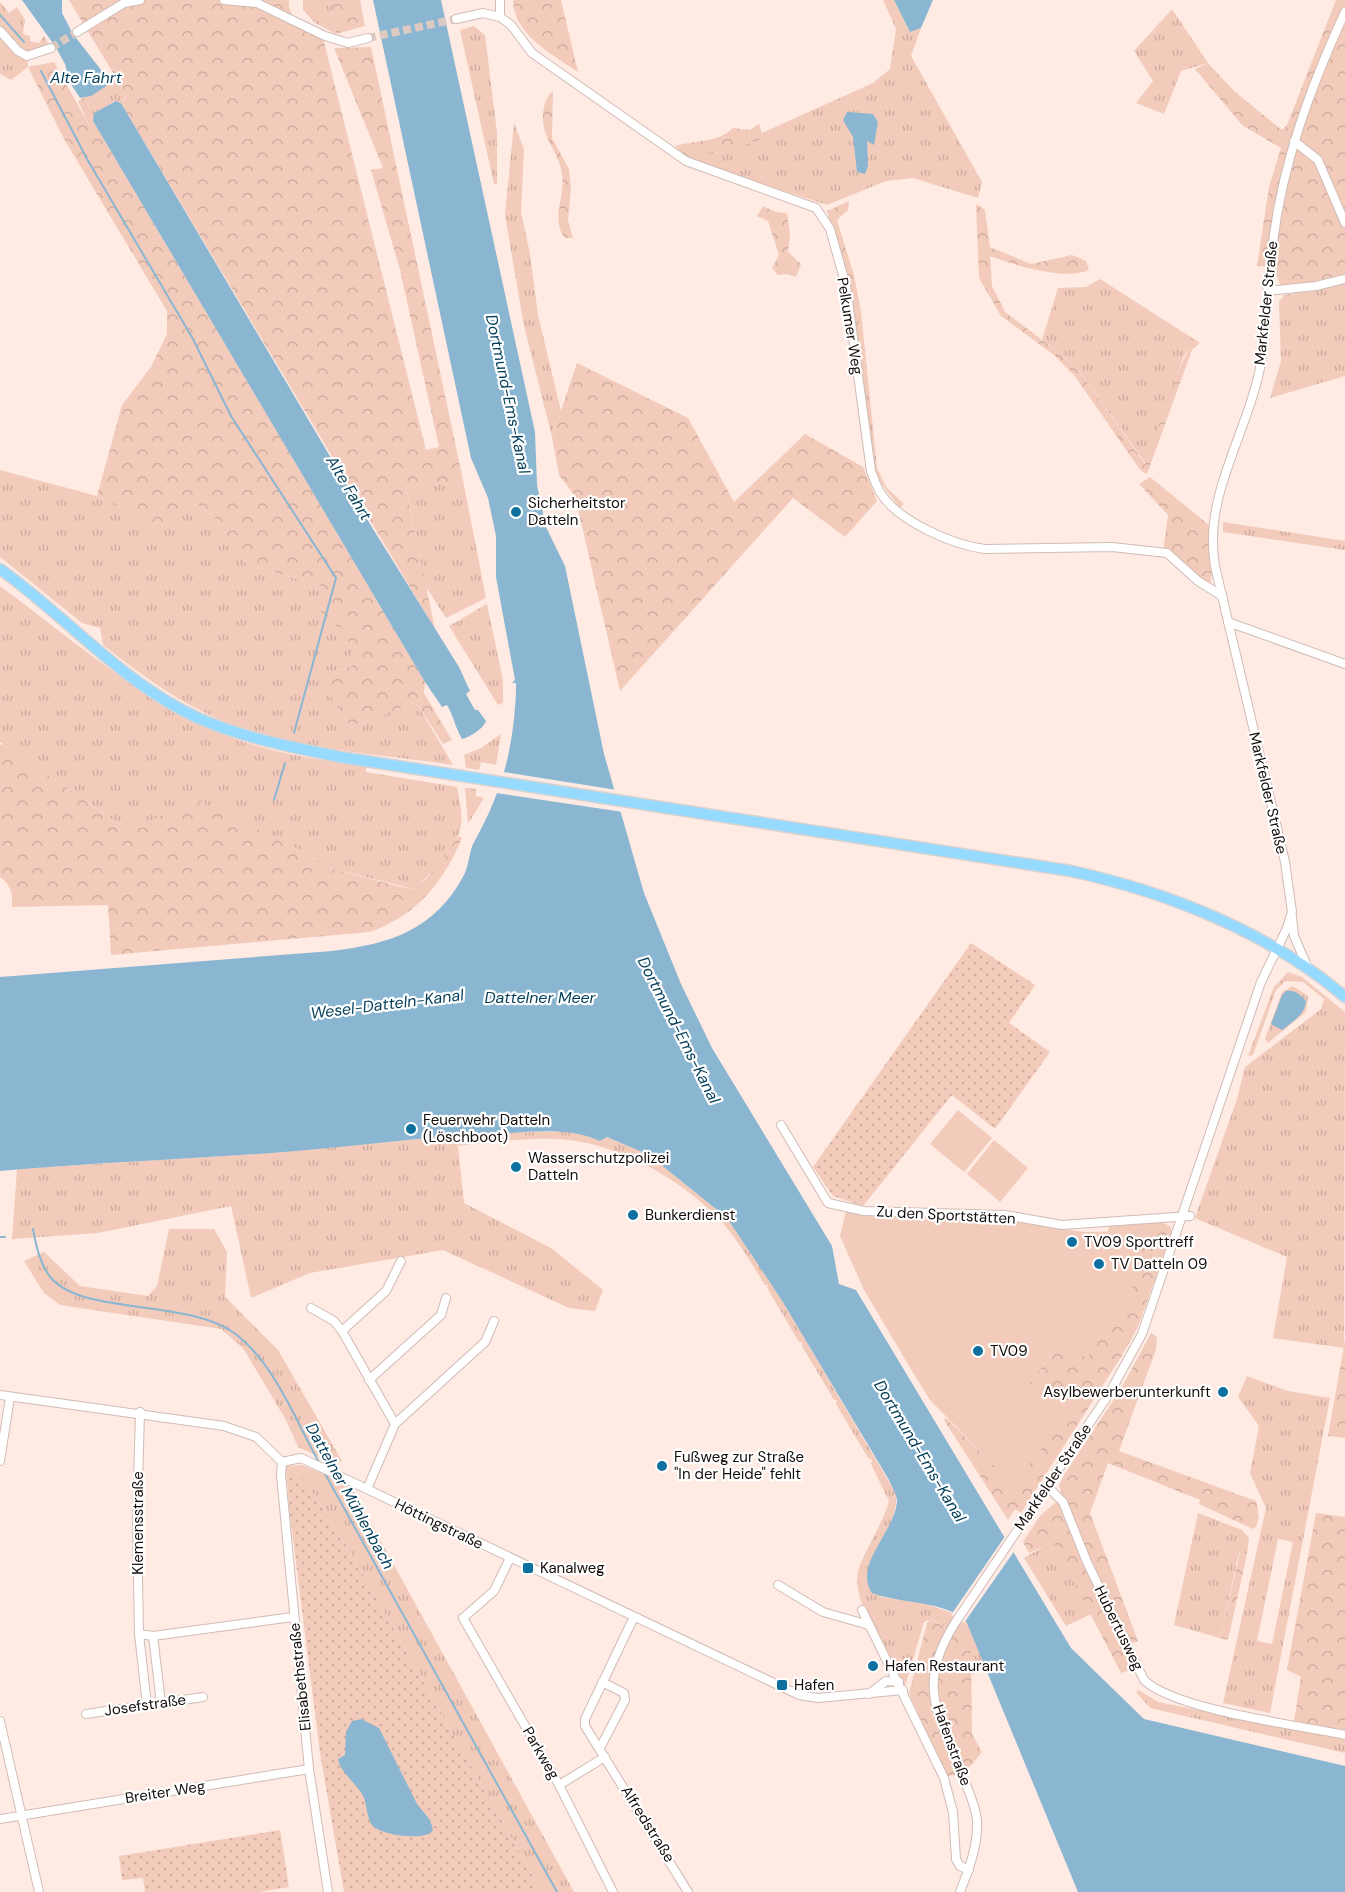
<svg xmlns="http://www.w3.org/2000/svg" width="1345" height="1892" font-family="'DM Sans',sans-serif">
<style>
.grass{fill:url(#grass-tufts);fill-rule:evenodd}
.forest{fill:url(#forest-crowns)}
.park{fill:url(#park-dots)}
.pitch{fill:#f2cbbb}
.water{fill:#8bb6d2}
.pier{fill:#ffebe3}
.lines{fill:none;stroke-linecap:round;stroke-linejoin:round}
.stream{stroke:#8bb6d2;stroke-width:2}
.minor-tunnel{stroke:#dccac2;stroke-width:8;stroke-dasharray:8 4;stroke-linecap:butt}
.minor-casing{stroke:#d0bcb5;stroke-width:10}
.major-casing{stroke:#d5d3d3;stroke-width:13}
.minor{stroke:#fff;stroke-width:8}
.major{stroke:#97daff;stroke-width:10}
.poi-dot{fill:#0e709e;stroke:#fff;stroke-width:2}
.labels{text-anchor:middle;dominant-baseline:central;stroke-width:4.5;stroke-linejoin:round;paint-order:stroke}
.street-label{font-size:15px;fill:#130d0a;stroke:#fff}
.poi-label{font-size:15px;fill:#130d0a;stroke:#fff;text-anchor:start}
.water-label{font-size:16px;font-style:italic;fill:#023d59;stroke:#fff}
</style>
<defs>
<pattern id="grass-tufts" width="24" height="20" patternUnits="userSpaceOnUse" patternTransform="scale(1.5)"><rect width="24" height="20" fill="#f2cbbb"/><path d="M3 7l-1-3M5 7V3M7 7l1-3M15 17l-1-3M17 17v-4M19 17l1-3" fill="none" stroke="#cfad9f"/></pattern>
<pattern id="forest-crowns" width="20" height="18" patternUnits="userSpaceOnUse" patternTransform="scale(1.5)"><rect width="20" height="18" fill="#f2cbbb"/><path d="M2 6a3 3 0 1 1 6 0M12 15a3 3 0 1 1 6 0" fill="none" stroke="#cfad9f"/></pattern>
<pattern id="park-dots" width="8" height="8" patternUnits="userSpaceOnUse" patternTransform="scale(1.5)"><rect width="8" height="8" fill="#f2cbbb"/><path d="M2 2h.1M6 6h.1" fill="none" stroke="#cfad9f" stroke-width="1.8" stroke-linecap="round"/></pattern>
</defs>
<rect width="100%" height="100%" fill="#ffebe3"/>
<g class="grass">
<path d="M303,0h28l5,34 -21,-11 -12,-13z"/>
<path d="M883,0h11l16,32 11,-4 -10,28 71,126 -4,16 -65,-20 -27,3 -59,24 -138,-45 71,-20 2,-7 111,-50 17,-14 6,-40z"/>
<path d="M0,2l9,11 8,-6 8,13 -2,14 7,2v5l9,2 5,-7 7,12 -24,7 -27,-25z"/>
<path d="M1172,9l36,54 -27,8 -17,43 -28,-11 17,-22 -19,-30z"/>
<path d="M474,26l11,9 12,98v51h-3l-34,-154z"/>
<path d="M0,32l27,24 1,11 -17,13 -11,-6z"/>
<path d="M114,76l13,19 -6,8 -5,-2 -22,12 -1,8 -4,4 -11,-24 30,-16v-6z"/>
<path d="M514,123l10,26 -3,63 9,42 8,61 23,96 -9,26 -28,-111 -19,-111z"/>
<path d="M1100,279l100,64 -8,7 -3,-2 -6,10 -37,106 -71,-99 -33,-25 16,-52 28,-1z"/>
<path d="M1345,285v91l-75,22 11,-37 -2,-59 5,-7z"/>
<path d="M861,311l16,157 9,19 18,17 -4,4 -23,-30 -4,-16 -20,-150z"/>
<path d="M0,470l97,26 50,26 21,3 14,-15 14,-6 17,12 33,48 78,23 29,63 -2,17 -34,7 34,53 65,-25 37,63c-72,-11 -148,-14 -217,-39 -50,-18 -92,-49 -133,-81l-3,-17 -18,-5 -82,-66z"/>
<path d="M463,480l23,118 -40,20 -20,-31 -20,-98z"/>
<path d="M1223,522l122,19v9l-122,-18z"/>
<path d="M0,586c57,42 121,96 182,130 56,30 121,44 184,49v7l91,15c2,12 6,26 4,38 -2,20 -32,52 -48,64l-91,-23 -19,-15 -181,-25 -122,-84z"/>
<path d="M487,604l16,76v23l-5,2 -49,-79z"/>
<path d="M501,734l-5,31 -15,-3 -2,8 -13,-2 -2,-13 17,-7z"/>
<path d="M465,788l11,1v7l8,2 -16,26z"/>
<path d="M1288,972l14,5 43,35 -1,336 -71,-10 14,-81 -92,-39 42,-119 8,-32 76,-58 3,-10 -21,-17 -18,-1 -9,9 -23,65 -5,1 26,-69z"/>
<path d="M1293,986l15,10 -2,16 -38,31 -3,-4 17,-47z"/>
<path d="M566,1131l21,4 13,6 7,-4 42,18 78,63 54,81 114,193c8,32 -32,60 -27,92l14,13 44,7 35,12 5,5 17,40 -10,15 -6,-35 -35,-22 -8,3 -19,64 -6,-9c-15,-28 -52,-81 -39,-112 9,-22 23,-42 29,-64l-18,-37 1,-4 -4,-2 -32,-54 1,-4h-3l-32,-54 1,-3 -4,-1 -32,-54 1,-3h-3c-14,-22 -27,-45 -44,-64 -40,-42 -104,-79 -163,-82 -33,-1 -68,3 -100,7l6,57 87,45 52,42 -8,21 -26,-3 -126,-58 -133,23 -59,25 -20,-92 -133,27 -86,6 5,-70 265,-17 192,-18z"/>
<path d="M169,1229h45l13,23 -2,45 53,53 64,111 -7,3 -37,-17 -12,-27 -43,-72 -22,-19 -161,-24 -16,-12 -20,-32 20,-9 36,34 68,10 9,-10z"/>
<path d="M1247,1376l41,15 42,7 -60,315 -47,-10 43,-195 -16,-35 9,-47 -21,-29zM1278,1539l15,3 -21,102 -15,-3z"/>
<path d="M302,1465l48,20 224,407h-32l-193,-342 -44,-69 -19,-15z"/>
<path d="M1198,1513l44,17 7,8 -2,16 -8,-1 -19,85 -46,-13z"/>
<path d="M1053,1541l38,73 -25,12 -42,-68z"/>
<path d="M1139,1690l19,12 187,38v13l-195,-45 -14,-16z"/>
</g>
<g class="forest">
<path d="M69,0h220c-3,19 20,30 34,38l103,412 13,-3 -39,-177 -29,-100 12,-2 -49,-120 37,-1 92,433 -57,10 29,139 -314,-526 6,-7z"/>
<path d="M331,0h29l5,26 -29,8z"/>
<path d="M513,0h48l17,72c-25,-17 -65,-38 -65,-72z"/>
<path d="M1336,0h9v285l-62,8 -9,-26 -17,-1 12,-79 12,-39 -39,-23 -47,-56 13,-6 26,28 48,39 5,-5z"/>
<path d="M54,62l35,63 4,-4 332,561 -1,11 28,47 -9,4 -27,-42 -65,25 -35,-53 35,-7 2,-17 -12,-23 -13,-3 -8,-13 4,-24 -78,-23 -33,-48 -17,-12 -14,6 -14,15 -21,-3 -50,-26 25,-91 29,-38 16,-33v-23l-103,-172 -36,-72z"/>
<path d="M553,91l-1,47 17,31 2,20 -3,31 5,18h-8c-15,-20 1,-42 -3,-64 -4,-27 -24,-36 -18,-67 2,-7 3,-11 9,-16z"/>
<path d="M759,124l3,9 -2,7 -71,20 -14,-14c19,-6 44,-3 58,-18l17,2z"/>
<path d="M849,201l-1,9 -11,10 17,55 7,36 -8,1 -5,-32 -21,-69z"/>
<path d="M976,204l9,6 5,37 41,17 41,-9 14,6 3,9c-24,11 -75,-5 -99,-14l2,30 13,26 70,53 70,99 32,-90 12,-26 3,2 -45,124 -6,-3 -67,-96 -20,-20 -53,-39 -22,-38z"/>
<path d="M763,206l13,6 11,1 3,21 -2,18 13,12 -5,13 -8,-3 -10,1 -6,-7 7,-13 -11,-34 -11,-5z"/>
<path d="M577,363l111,55 46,84 71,-68 58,33 14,34 -32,36 -52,-39 -173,193 -45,-195 -16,-21 -7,-38z"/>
<path d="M1150,477l59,48c0,15 5,48 1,60l-47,-34 5,-36 -29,-31z"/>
<path d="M3,744l119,82 23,2 5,-7 45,-22 108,52 19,15 79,21 12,2 14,-11 32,-42 3,2c-19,45 -45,77 -92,94l-259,23 -3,-50 -96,2c1,-13 -1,-22 -12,-30v-132z"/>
<path d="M1160,1221l11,6v7l-33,93 -17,30 -100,156 -6,-4 -7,11 -64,-100 2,-2 67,66 16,-102 32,-38 83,-113 -36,1 1,-6z"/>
<path d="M1151,1333l6,4 -1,12 -37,102 137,50 3,16 -3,10 -3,2 -54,-25 1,-4 -92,-37 -18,50 48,128 -14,5 10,23 -13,4 -68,-131 -24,11 -6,-11 17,-26 23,-20 -4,-10 5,-11 58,-88z"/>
<path d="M1345,1340v98l-17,-2z"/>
<path d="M1316,1513l29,4v214l-51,-10 7,-44 -14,-7z"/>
<path d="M1240,1553l7,1 -19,86 -8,-2z"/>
<path d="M931,1619l36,22 4,11 1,82 10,18c-10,13 -19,24 -36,24l-37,-83 18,-70z"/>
</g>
<g class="park">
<path d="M971,943l64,42 -26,38 41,29 -55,77 -43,-34 -89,111 -30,-10 -20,-29z"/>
<path d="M286,1466l19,15 44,69 193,342h-198l-24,-139 -31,-246z"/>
<path d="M280,1830l9,57 -30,5h-114l-2,-14 -21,2 -3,-24z"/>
</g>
<g class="pitch">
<path d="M958,1110l34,28 -28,34 -34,-28z"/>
<path d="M994,1140l34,28 -28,34 -33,-28z"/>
<path d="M846,1211l64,8h88l86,13 60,-1 -13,65 -44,62 -26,-14 -32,38 41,31 -57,72 -83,-85 -18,-29 -48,-81 -24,-54z"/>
</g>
<g class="water">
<path d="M22,0h40v13l11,21 35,45v6l-17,11 -11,2 -11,-17 -4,-17 -10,-18z"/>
<path d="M373,0h68l94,432 2,53 9,42 19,39 39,188 40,139 37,91 31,64 120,198 7,38 17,6 215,358 41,40 32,31 201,47v126h-267l-112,-271c-23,-21 -66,-17 -94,-28 -19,-28 22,-60 25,-91 0,-7 -5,-15 -8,-22l-108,-181 -54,-81 -78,-63 -42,-18 -7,4c-28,-13 -60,-10 -90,-8 -72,2 -142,12 -214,18 -98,8 -197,11 -296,20v-194l332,-26c58,-7 103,-21 132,-76 5,-10 5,-22 9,-31 29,-52 40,-92 43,-152v-9h-4l3,-3 -19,-103v-41l-8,-38 -17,-40z"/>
<path d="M894,0h39l-12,28 -11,4z"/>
<path d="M116,101l5,2 252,426 86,138 11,24 -4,3 9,16h3l8,11c-3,8 -16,16 -24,18 -7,-12 -8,-22 -15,-34l-5,2 -17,-25 -332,-561 1,-8z"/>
<path d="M847,112l26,2 5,8 -4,23 -7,-4 1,25 -3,8 -8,-2 -4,-35 -10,-17z"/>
<path d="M1286,991c9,-1 14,3 20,10 -1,14 -14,21 -24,29l-11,-6 11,-29z"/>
<path d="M361,1719l18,9 38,76 13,16 3,10c-6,12 -54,5 -61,-5 -5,-7 -5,-18 -8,-27 -6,-14 -23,-24 -26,-39l7,-4 1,-23 6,-11z"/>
</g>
<g class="pier">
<path d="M503,772l114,18 6,22 -127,-19z"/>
<path d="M1006,1535l9,15 -51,73 -13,-8z"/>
</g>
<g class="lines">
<g class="stream">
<path d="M0,15l24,27"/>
<path d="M41,71l46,88 106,180 38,77 105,162 -42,155"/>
<path d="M274,800l11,-37"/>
<path d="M33,1229c3,16 7,37 19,50 34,37 138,19 185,56 39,31 59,87 83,129"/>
<path d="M0,1237h5"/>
<path d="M324,1472l233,420"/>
</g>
<g class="minor-tunnel">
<path d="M368,38l88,-19"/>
<path d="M51,48l26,-16"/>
</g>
<defs>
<g id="minor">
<path d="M224,0l33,3 68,33 23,7 20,-5"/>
<path d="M500,17v-17"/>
<path d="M456,19l27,-6 17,4 11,8 21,28 154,108 130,47 14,21 16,57 25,185c3,7 5,15 9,21 17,29 73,53 105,57l127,-2 55,6 31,28 24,15"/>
<path d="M0,31l18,20 9,5 24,-8"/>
<path d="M77,32l47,-29 16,-3"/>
<path d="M1294,141l24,19 27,63"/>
<path d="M1267,291l49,-5 29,-7"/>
<path d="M1228,622l117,42"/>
<path d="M1292,917l2,19 14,32"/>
<path d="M781,1125l47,78 36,8 141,4 57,10 128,-9"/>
<path d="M311,1308l23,13 8,10 53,93"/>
<path d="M342,1331l44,-40 15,-30"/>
<path d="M369,1380l72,-65 5,-17"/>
<path d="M0,1395l224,31 32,11 26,25 19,-4 28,13 470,224 19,3 85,-8"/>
<path d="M140,1412l-3,110 2,112 14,2 140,-19"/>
<path d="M0,1461l10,-64"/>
<path d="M282,1462l-1,13 28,294 19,123"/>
<path d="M1048,1487l15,15 24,60 57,118c31,30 154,45 201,55"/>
<path d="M367,1489l28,-65 90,-82 9,-21"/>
<path d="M510,1558l-16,33 -31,27 96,167 54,107"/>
<path d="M778,1585l45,27 46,13"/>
<path d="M862,1610l82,168 9,34 3,47 4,7 9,4"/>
<path d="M634,1617l-49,102v7l103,166"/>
<path d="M139,1634l8,71"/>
<path d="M153,1636l8,67"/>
<path d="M869,1694l17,-13 13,1"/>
<path d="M86,1714l117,-17"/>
<path d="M0,1721l39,171"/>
<path d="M600,1748l25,-48 -1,-7 -22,-11"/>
<path d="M559,1785l46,-28"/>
<path d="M0,1819l309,-50"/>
<path d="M960,1892c9,-23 18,-46 17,-71 -1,-13 -7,-27 -12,-39 -23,-65 -52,-92 -10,-159l154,-229 33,-60 119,-352 26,-54 5,-16 -7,-50 -70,-296c-12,-68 30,-129 44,-193 9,-43 8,-88 14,-131 10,-81 38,-156 72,-230"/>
</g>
<path id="major" d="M0,569c66,47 123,115 198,149 45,20 94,29 142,39l731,114c96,21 198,61 274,126"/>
</defs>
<use href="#minor" class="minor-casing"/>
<use href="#major" class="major-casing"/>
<use href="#minor" class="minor"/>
<use href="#major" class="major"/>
</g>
<g class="poi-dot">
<circle cx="516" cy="512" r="6"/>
<circle cx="411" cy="1129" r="6"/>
<circle cx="516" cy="1167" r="6"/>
<circle cx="633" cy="1215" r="6"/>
<circle cx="1072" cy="1242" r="6"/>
<circle cx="1099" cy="1264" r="6"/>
<circle cx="978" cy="1351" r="6"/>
<circle cx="1223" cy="1392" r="6"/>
<circle cx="662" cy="1466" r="6"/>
<rect x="522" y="1562" width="12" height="12" rx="3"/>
<circle cx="873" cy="1666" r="6"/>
<rect x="776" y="1679" width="12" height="12" rx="3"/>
</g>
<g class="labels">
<g class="street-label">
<text transform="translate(1266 303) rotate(-84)">Markfelder Straße</text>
<text transform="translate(850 326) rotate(81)">Pelkumer Weg</text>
<text transform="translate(1268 793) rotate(77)">Markfelder Straße</text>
<text transform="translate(946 1215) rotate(3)">Zu den Sportstätten</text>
<text transform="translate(1053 1477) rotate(-56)">Markfelder Straße</text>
<text transform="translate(138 1523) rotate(-90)">Klemensstraße</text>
<text transform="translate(439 1524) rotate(26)">Höttingstraße</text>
<text transform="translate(1119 1628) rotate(64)">Hubertusweg</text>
<text transform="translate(300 1677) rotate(-96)">Elisabethstraße</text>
<text transform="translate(145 1705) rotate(-8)">Josefstraße</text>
<text transform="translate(952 1745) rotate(70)">Hafenstraße</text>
<text transform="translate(541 1753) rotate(60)">Parkweg</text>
<text transform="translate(165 1792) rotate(-9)">Breiter Weg</text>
<text transform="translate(648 1824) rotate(58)">Alfredstraße</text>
</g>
<g class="poi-label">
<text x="528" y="503">Sicherheitstor<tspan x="528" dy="17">Datteln</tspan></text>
<text x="423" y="1120">Feuerwehr Datteln<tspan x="423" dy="17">(Löschboot)</tspan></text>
<text x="528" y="1158">Wasserschutzpolizei<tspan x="528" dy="17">Datteln</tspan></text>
<text x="645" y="1215">Bunkerdienst</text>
<text x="1084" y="1242">TV09 Sporttreff</text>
<text x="1111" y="1264">TV Datteln 09</text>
<text x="990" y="1351">TV09</text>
<text x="1211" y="1392" text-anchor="end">Asylbewerberunterkunft</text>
<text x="674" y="1457">Fußweg zur Straße<tspan x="674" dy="17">"In der Heide" fehlt</tspan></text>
<text x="540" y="1568">Kanalweg</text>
<text x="885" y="1666">Hafen Restaurant</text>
<text x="794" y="1685">Hafen</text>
</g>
<g class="water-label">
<text x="86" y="77">Alte Fahrt</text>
<text transform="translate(508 394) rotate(78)">Dortmund-Ems-Kanal</text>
<text transform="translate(349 488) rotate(59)">Alte Fahrt</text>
<text x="540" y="997">Dattelner Meer</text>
<text transform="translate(387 1004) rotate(-7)">Wesel-Datteln-Kanal</text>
<text transform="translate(679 1030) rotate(63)">Dortmund-Ems-Kanal</text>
<text transform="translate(920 1451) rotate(59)">Dortmund-Ems-Kanal</text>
<text transform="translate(350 1496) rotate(61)">Dattelner Mühlenbach</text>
</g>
</g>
</svg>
